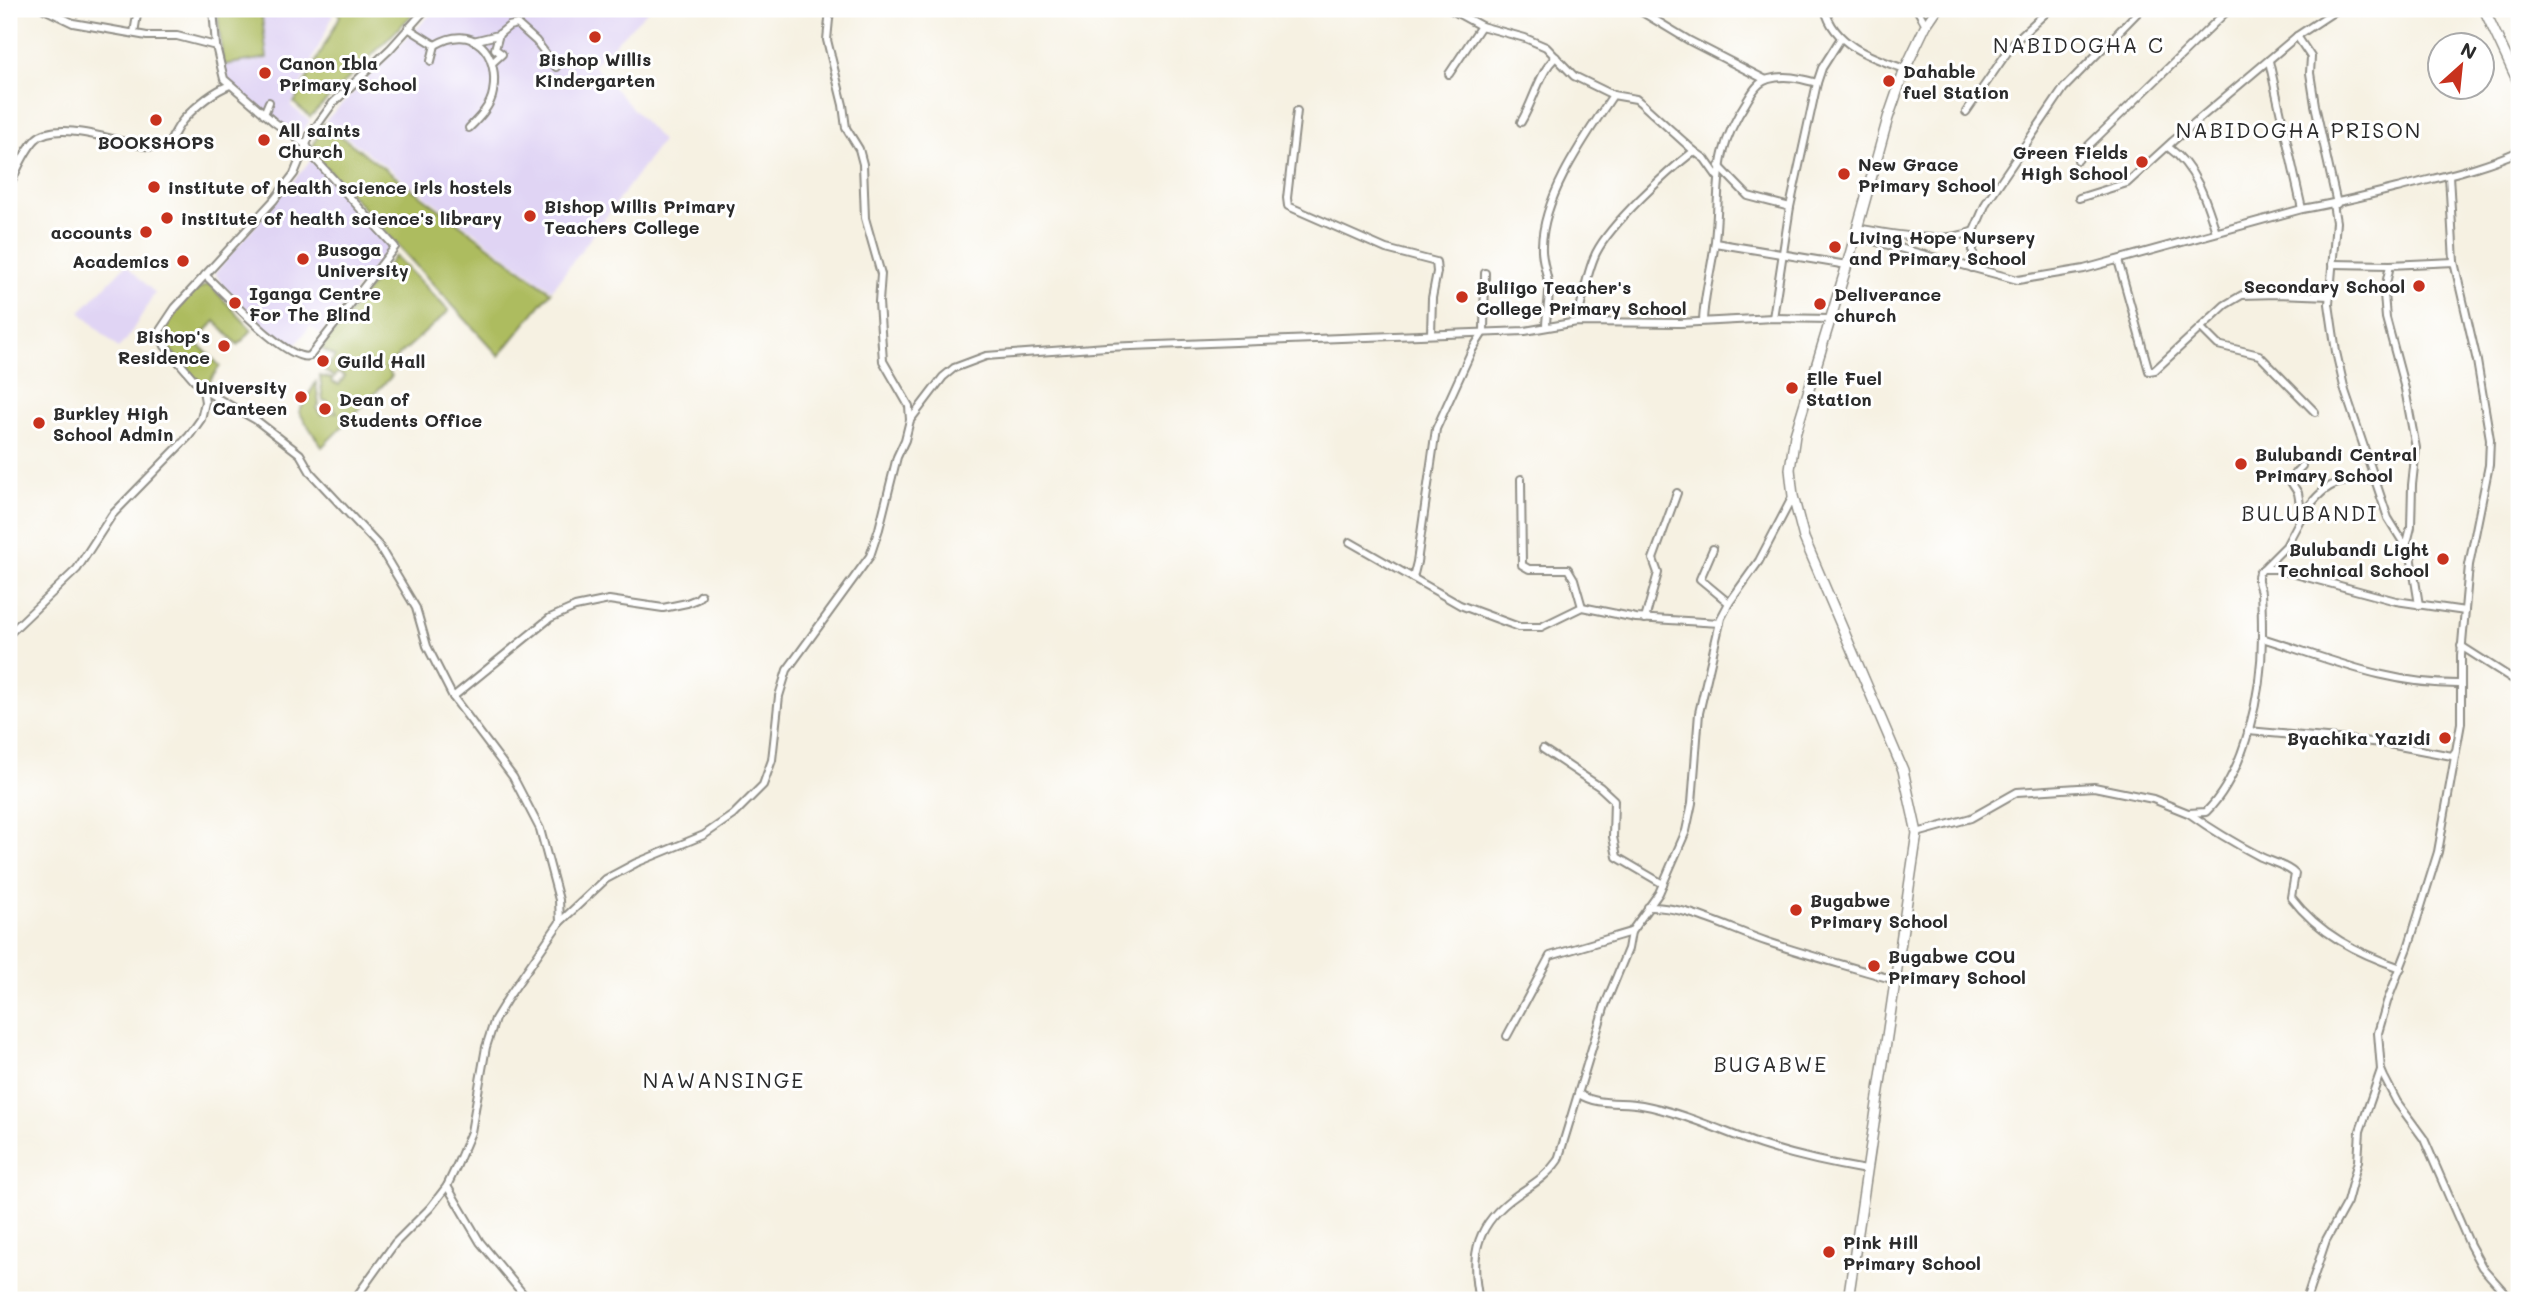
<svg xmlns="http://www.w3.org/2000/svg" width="2528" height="1309" font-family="Mali,sans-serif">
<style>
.built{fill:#e0d4f4}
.green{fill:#adbc5f;stroke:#6c7445;stroke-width:2}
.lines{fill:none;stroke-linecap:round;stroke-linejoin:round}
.street-casing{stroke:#908e86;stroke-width:10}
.secondary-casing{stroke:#908e86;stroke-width:12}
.street{stroke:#fff;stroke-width:6}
.secondary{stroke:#fff;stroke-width:9}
.poi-dot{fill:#c8321e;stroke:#fff;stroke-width:2.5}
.labels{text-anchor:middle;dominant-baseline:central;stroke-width:6;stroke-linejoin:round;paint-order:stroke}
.poi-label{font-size:18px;font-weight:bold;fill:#2b2b2b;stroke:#fff;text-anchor:start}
.quarter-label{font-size:21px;letter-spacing:2px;fill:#2b2b2b;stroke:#fff}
</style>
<rect width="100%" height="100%" fill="#fff"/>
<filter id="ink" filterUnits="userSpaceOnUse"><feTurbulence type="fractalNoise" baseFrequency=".0143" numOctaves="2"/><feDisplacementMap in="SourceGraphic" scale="14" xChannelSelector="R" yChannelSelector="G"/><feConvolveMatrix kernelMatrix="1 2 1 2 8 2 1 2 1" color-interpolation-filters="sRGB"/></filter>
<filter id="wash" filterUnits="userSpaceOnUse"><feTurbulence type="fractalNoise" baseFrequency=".00686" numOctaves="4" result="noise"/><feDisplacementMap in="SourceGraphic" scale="28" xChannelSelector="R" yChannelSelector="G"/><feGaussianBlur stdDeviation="1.57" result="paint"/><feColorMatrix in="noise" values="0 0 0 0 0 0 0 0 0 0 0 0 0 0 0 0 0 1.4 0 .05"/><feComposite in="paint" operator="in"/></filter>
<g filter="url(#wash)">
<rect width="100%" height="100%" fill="#f6f1e2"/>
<g class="built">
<path d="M214,9h116l3,7 -42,90 19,15 -12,15 -57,-42 -15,-15 -5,-11z"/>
<path d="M436,9h214l-57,56 69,76 -110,149 -227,-169z"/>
<path d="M311,160l79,86 -69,88 -11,-8 -16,21 -37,-26 -32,-33 -10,-15z"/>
<path d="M126,265l29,28 -28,46 -9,9 -38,-36z"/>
</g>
<g class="green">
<path d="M217,9h44l6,49 -44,7z"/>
<path d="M336,9h82l-108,108 -16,-14 46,-87z"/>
<path d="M323,123l228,169 -52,64 -188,-205z"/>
<path d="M395,256l54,55 -63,56 6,9 -70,71 -23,-35 17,-30 3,23 -3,3 5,7 16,-3 -10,-11h-4l-3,-25 13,3 -1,3 7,3 6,-9 -7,-4 -3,5 -10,-6 10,-15 -14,-7z"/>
<path d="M209,284l43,46 -14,15 -23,-24 -19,21 24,24 -16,23 -38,-44 -5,-12c13,-20 25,-41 48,-49z"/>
</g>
</g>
<g filter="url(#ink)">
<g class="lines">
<defs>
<g id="street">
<path d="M44,9l29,14 74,13h30l39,10"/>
<path d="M1450,9l31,17 44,12 21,9 28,29 39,19"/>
<path d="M1637,9l53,32 76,39"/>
<path d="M1769,9l4,2 7,-2"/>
<path d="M1825,9c9,37 48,49 80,60"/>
<path d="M1917,9l9,16"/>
<path d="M408,28l27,17c38,-23 65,8 58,47 -2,14 -15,27 -24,36"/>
<path d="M134,33l4,-24"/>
<path d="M2297,36l14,21 -1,16 5,32 22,99"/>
<path d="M473,41l25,-6 11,-9 8,-2 19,17 20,26"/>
<path d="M431,61l4,-16"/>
<path d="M2269,61l33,148"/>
<path d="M492,63l10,-9 -7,-5 4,-15"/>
<path d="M1449,74l32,-48"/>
<path d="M1297,111l-10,87 1,8 98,43 50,13 1,10 -5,26 -1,36"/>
<path d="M1966,112l49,-71 35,-32"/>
<path d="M264,114l5,-12"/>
<path d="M1521,122c13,-21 18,-50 35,-65"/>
<path d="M2168,147c28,20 38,53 48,85"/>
<path d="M2078,160l9,-13 142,-138"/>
<path d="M1719,166l29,30 42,11 -17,111"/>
<path d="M2449,175l5,87 23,99 13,78 -1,26 -20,100 -8,90v68l-23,129 -30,96 -21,54 -9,31 3,37 3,7 13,25 27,37 46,106 12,22 29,33"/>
<path d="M9,186c8,-15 15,-35 27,-47 18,-17 67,-2 89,3 13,3 29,7 43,3 5,-8 9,-18 15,-25 13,-14 29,-28 47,-35"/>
<path d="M2079,198l48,-15 46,-42 124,-105 41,-27"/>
<path d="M2333,204l3,18 -7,82 7,48 9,39 43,127 23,37 8,50"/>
<path d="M1790,207l27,-124"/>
<path d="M1857,228c34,6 85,17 117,3l12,-28 78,-115 77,-79"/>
<path d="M1855,236l163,44 66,-11 218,-60c37,-6 71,-15 107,-24 38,-10 75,-18 110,-34"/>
<path d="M1715,243l132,22"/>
<path d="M2118,260l31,111 6,-1 70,-65 17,-10 35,-1 53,2"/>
<path d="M2332,264l58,1 64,-3"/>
<path d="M2390,265l-6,29 2,24 19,71 11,59 -4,37 -1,42 -5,20"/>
<path d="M1972,268l2,-37"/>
<path d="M205,275c19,17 83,89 105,81l85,-109 -79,-87 -10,-15 -32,-23 -50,-43 -8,-33 -3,-37"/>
<path d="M1703,321c1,-27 9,-53 12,-80 6,-59 -3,-87 32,-140 6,-10 11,-19 22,-22 17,-5 33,0 48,4l5,-15 19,-30"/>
<path d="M1577,322c6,-23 9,-48 19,-69 15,-30 71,-81 98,-102l11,8 12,17"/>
<path d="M1546,327c0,-13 3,-25 3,-38 -1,-15 -8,-28 -7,-43 1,-51 44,-110 71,-151l23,4 5,4 53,48"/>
<path d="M2202,329l16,16 41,10 56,57"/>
<path d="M911,419l32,-42 11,-9 32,-12 120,-9 419,-16 52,-9 103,1 93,-5 57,1"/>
<path d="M1521,479l1,86 7,4h39l6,10 8,28"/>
<path d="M2302,516c23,-34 34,-36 73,-37"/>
<path d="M1350,542l110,63 59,22h22l41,-20 54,11 84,5"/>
<path d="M1713,549l-13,30 29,24"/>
<path d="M2263,569l23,-23 16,-30 -4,-23 -7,-11 4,-9 7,-7"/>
<path d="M1413,578l4,-16 19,-133 36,-79 12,-19 1,-58"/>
<path d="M1645,619l13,-46 -5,-14 24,-66"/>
<path d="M9,634l68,-65 35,-54 77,-79 12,-17 4,-17 -2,-12"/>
<path d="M2262,638c68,21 126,47 199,46"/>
<path d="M2461,646l58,37"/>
<path d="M453,697l97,-79 25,-11 34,-7 54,8 24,-5 10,-4 4,-4"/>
<path d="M2248,731l135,12 69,13 3,-4"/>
<path d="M1543,749l57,38 14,13 -1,37 4,20 46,27"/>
<path d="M2190,814c22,16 46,30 71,43 11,5 25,8 34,17l-4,23c28,37 66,56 110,71"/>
<path d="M1917,833l54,-15 46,-26 77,-5 59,12 35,14 18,-1c40,-40 56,-121 56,-176 0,-14 0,-29 -1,-43 0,-5 -4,-9 -3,-15 0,-5 1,-5 5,-9h14l119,32 69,10"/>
<path d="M1648,907c41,-1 81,22 120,35 42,14 84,25 126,38"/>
<path d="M560,922l46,-43 30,-16 68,-28 29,-20 30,-30 9,-25 7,-64 8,-26 83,-114 9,-27 18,-72 8,-17 5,-20 -1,-14 -26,-45 -4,-59 2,-28 -16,-56 -2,-54 -4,-15 -13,-21 -3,-23 -16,-65 3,-31"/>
<path d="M1507,1036l43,-80 81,-24"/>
<path d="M1579,1094c18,12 43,7 63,11 39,7 81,27 119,40 34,11 70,19 105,25"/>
<path d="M447,1186l33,56 48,58"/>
<path d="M354,1300l41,-57 35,-35 17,-22 10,-21 14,-33 15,-85 9,-28 14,-23 51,-74 -1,-22 -19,-71 -27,-52 -60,-80 -26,-51 -11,-38 -37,-62 -68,-73 -11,-19 -44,-34 -53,-30 -38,-44 -6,-14 16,-24 99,-108 20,-26 16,-39 23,-32 57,-54 36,-40"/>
<path d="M1479,1300c-10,-46 -2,-77 38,-105 16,-11 30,-19 41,-35l47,-155 23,-56 3,-17 28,-39 27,-62 6,-28 7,-90 22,-95 8,-15 30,-42 34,-65"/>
<path d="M1639,1300l43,-2 20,2"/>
<path d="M2306,1300l20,-60 21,-38 11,-41 2,-30 21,-61"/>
</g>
<g id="secondary">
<path d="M2484,9l35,75"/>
<path d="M1848,1300l69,-467 -14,-63 -99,-232 -11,-42 -3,-27 5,-34 52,-170 41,-147 17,-49 21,-44 11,-16"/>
</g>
</defs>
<use href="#street" class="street-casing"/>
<use href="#secondary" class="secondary-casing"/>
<use href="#street" class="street"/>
<use href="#secondary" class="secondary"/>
</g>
</g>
<g class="poi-dot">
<circle cx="595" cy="37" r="7"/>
<circle cx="265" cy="73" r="7"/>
<circle cx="1889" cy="81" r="7"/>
<circle cx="156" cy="120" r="7"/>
<circle cx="264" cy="140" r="7"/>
<circle cx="2142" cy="162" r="7"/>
<circle cx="1844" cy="174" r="7"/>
<circle cx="154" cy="187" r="7"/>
<circle cx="530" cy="216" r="7"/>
<circle cx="167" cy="218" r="7"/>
<circle cx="146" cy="232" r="7"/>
<circle cx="1835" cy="247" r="7"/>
<circle cx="303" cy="259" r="7"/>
<circle cx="183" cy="261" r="7"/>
<circle cx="2419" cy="286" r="7"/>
<circle cx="1462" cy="297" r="7"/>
<circle cx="235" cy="303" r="7"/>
<circle cx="1820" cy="304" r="7"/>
<circle cx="224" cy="346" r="7"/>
<circle cx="323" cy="361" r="7"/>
<circle cx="1792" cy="388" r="7"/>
<circle cx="301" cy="397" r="7"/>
<circle cx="325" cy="409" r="7"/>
<circle cx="39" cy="423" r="7"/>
<circle cx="2241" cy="464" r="7"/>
<circle cx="2443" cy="559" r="7"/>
<circle cx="2445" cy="738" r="7"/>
<circle cx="1796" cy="910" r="7"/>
<circle cx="1874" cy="966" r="7"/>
<circle cx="1829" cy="1252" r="7"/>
</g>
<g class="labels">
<g class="poi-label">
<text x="595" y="59" text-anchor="middle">Bishop Willis<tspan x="595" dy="21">Kindergarten</tspan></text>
<text x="279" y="63">Canon Ibla<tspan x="279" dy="21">Primary School</tspan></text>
<text x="1903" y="71">Dahable<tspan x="1903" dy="21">fuel Station</tspan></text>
<text x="278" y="130">All saints<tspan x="278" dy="21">Church</tspan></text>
<text x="156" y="142" text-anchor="middle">BOOKSHOPS</text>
<text x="2128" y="152" text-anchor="end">Green Fields<tspan x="2128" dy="21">High School</tspan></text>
<text x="1858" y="164">New Grace<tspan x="1858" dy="21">Primary School</tspan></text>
<text x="168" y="187">institute of health science irls hostels</text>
<text x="544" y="206">Bishop Willis Primary<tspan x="544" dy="21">Teachers College</tspan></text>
<text x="181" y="218">institute of health science's library</text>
<text x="132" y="232" text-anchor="end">accounts</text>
<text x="1849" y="237">Living Hope Nursery<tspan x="1849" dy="21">and Primary School</tspan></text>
<text x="317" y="249">Busoga<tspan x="317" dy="21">University</tspan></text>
<text x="169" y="261" text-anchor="end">Academics</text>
<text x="2405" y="286" text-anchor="end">Secondary School</text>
<text x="1476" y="287">Buliigo Teacher's<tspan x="1476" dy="21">College Primary School</tspan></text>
<text x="249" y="293">Iganga Centre<tspan x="249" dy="21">For The Blind</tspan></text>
<text x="1834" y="294">Deliverance<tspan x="1834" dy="21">church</tspan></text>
<text x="210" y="336" text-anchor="end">Bishop's<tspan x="210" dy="21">Residence</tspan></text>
<text x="337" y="361">Guild Hall</text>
<text x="1806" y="378">Elle Fuel<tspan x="1806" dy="21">Station</tspan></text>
<text x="287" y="387" text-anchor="end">University<tspan x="287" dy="21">Canteen</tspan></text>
<text x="339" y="399">Dean of<tspan x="339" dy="21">Students Office</tspan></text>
<text x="53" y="413">Burkley High<tspan x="53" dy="21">School Admin</tspan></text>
<text x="2255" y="454">Bulubandi Central<tspan x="2255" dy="21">Primary School</tspan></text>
<text x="2429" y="549" text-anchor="end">Bulubandi Light<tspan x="2429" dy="21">Technical School</tspan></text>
<text x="2431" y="738" text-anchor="end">Byachika Yazidi</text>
<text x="1810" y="900">Bugabwe<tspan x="1810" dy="21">Primary School</tspan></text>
<text x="1888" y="956">Bugabwe COU<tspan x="1888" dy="21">Primary School</tspan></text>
<text x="1843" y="1242">Pink Hill<tspan x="1843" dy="21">Primary School</tspan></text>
</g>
<g class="quarter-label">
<text x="2079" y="44">NABIDOGHA C</text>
<text x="2299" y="129">NABIDOGHA PRISON</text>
<text x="2310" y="512">BULUBANDI</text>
<text x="1771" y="1063">BUGABWE</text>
<text x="724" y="1079">NAWANSINGE</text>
</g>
</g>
<rect width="2528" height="1309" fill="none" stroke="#fff" stroke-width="35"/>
<g transform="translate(2461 66) rotate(27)"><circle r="33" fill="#ffffff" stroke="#aaaaaa" stroke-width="2"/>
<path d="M0-5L12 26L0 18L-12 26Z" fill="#c8321e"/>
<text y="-10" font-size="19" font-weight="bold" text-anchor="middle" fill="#2b2b2b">N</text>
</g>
</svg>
